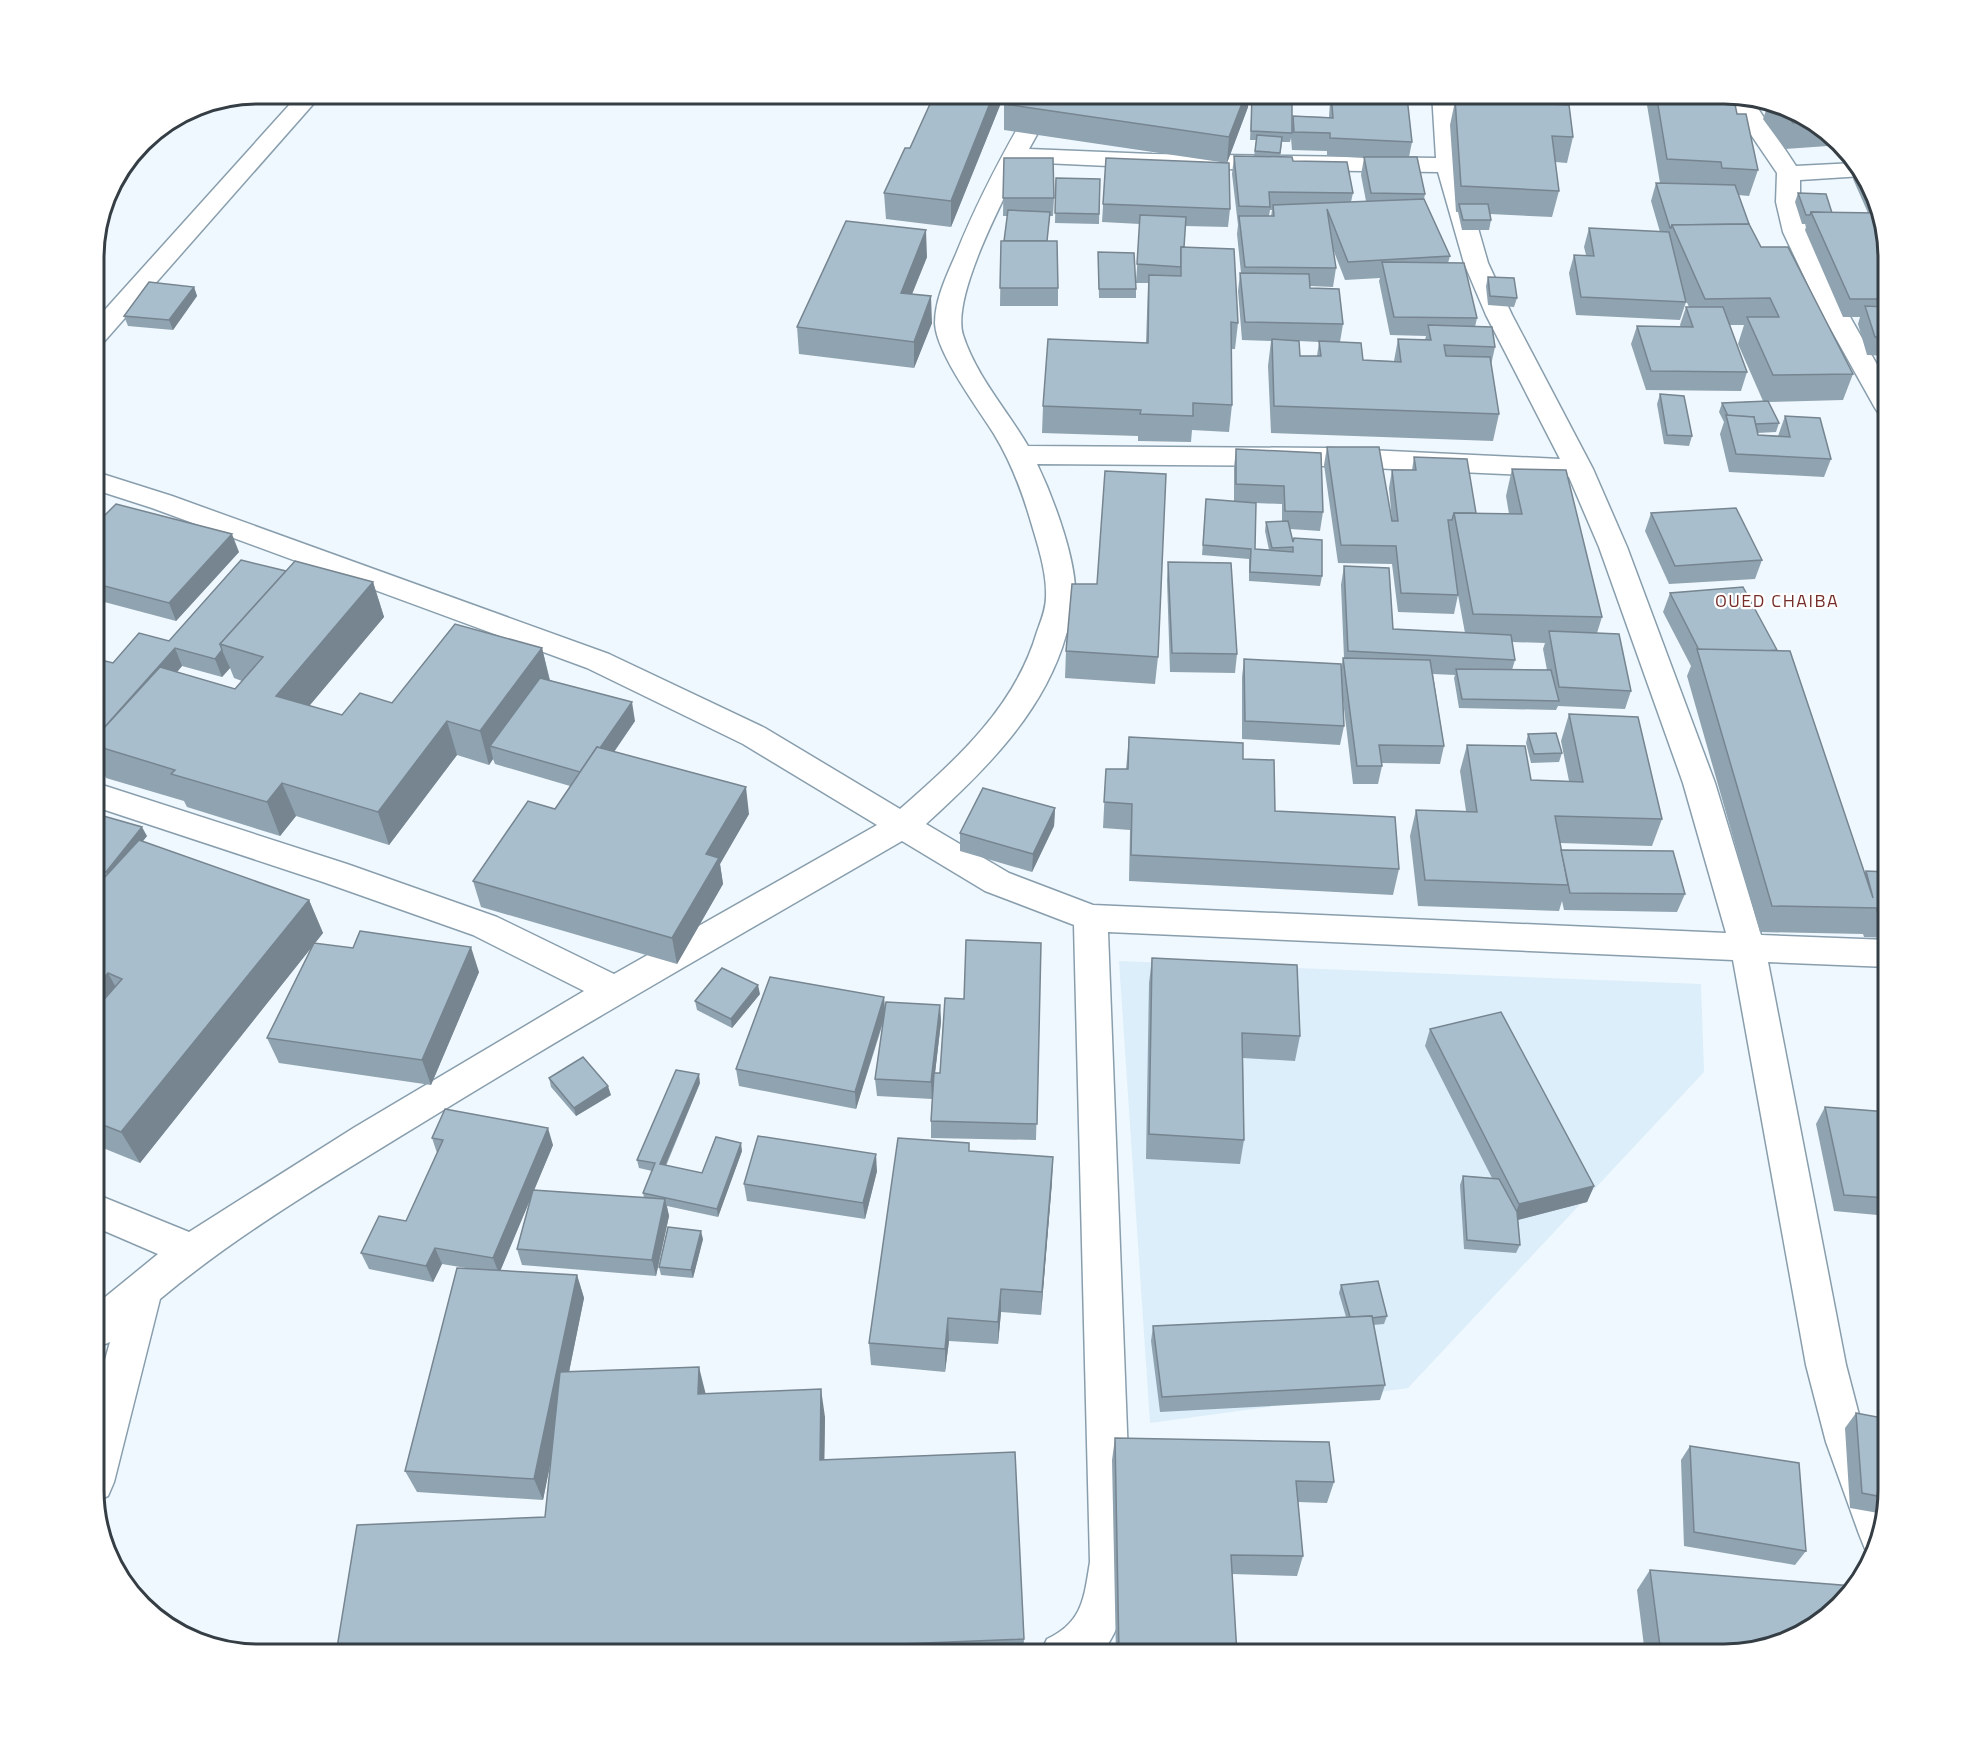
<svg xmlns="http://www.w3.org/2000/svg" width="1981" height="1747" font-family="'Titillium Web',sans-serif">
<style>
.built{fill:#dceefa}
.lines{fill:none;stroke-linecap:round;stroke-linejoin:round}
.minor-casing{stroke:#899ead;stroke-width:3}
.minor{fill:#fff;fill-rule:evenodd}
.wall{fill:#90a3b0;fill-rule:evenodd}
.shaded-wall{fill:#768590}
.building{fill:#a8becd;stroke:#768590;stroke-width:1.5}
.labels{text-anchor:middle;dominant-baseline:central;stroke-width:4.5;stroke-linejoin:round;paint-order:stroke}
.quarter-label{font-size:18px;letter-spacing:1.5px;fill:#752e2a;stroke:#fff}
.rim{fill:none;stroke:#353e44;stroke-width:3}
</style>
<rect width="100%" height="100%" fill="#eff8fe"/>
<path class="built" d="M1119,961l582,23 3,88 -296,316 -258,35z"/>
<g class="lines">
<defs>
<g id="minor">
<path d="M300,93h23l-221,251 -9,3v-24z"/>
<path d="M1038,93h22l-31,56 123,5 284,4 -4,-65h22l6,72 28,98 24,52 81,154 34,78 88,236 46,152 127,5v27l-120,-5 78,403 20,77 22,56 -13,55 -10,-4 -6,-15 -33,-92 -20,-77 -73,-405 -625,-28 24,630c-4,32 -10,66 -31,92h-61l7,-15c36,-17 37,-41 43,-77l-16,-637 -89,-34 -83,-50c-162,94 -324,186 -483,284 -88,54 -180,108 -259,174l-46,183 -6,14 -14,6 -1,-99 17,-61 -17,7v-42l65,-53 -65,-28v-33l96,39 166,-105 229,-136 -111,-56 -150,-53 -230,-76v-24l254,82 150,53 117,57 263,-149 -134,-81 -156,-76 -435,-160 -59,-19v-18l79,25 437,158 156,74 135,81c57,-50 115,-102 137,-177 4,-11 9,-23 9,-35 1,-25 -8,-51 -15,-75 -9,-31 -20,-60 -37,-88 -16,-26 -58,-81 -59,-111 0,-24 12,-48 21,-69 23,-57 51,-109 82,-161zM1022,162l130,6 286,4 26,91 22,52 74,144 -234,-11 -298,-2c-21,-36 -52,-70 -65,-111 -12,-38 41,-137 59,-173zM1037,464l289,2 243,11 30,70 84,236 43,150 -633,-28 -84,-32 -83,-49c58,-53 118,-111 140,-189 4,-11 9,-23 9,-35 3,-37 -22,-103 -38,-136z"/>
<path d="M1725,93l26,5 45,68 59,-3 8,13 -63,4v22l7,30 38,76 43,76v32l-9,-2 -4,-6 -56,-100 -36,-76 -7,-30 1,-29 -53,-78z"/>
</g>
</defs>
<use href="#minor" class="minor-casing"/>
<use href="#minor" class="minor"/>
</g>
<g class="wall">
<path d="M645,93h36v2l-5,10 -30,-2z"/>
<path d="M1005,93l-54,134 -65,-8 -2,-26z"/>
<path d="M1010,93h239l-1,14 -21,56 -223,-33v-26z"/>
<path d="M1252,93l40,34 1,-11 36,1 1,-15 -24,-1 -1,-8h93v3l14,46 -3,15 16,37 -1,5 26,57 -2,7 29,55 -2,9 20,20 -4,18 8,49 -6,27 -222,-8 -3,-67 3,-25 -29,-1 -4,-49 2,-18h1l-4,-39 1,-9 -6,-51 2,-18 20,1 2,-17h-6zM1291,138l1,12 35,1v5l37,2 -3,17 5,26 -15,1 2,-9 -60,-32 -13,-4 2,-15h8zM1270,210h2l-1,6h-2zM1333,249l12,31 35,-2 -1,3 11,54 36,1 -1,4 -27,-1 -4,22 -31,-1 -23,-18 3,-18 -33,-36v-2l23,1 3,-19zM1299,341l20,1 -2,14h-17z"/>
<path d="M1453,93h80l22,11 18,33 -6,26 -12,-1 4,29 -7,26 -62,-3 1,6 -2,10h-27l-4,-18h-2l-6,-87 4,-19 -1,-9zM1480,97h8v4h-7z"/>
<path d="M1547,93h52l-1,3z"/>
<path d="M1645,93h11l81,21 21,56 -9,26 -11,-1 11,29 12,23 92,127 -10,26 -75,2 11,21 -3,9 -19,1 1,2 20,1 7,-20 46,43 -7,18 -95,-5 -9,-38 4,-12 -5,-10 3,-9 41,-2 -25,-57 6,-19h-14l17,47 -6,19 -95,-1 -15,-46 6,-18 44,1 -1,-2 6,-18h3l-4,-9 1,4 -6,18 -104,-5 -7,-42 5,-18h12l-2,-8 5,-19 71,4 -9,-31 5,-18h4z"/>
<path d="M1769,102l17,3 54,36 2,4 -57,4 -22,-30z"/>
<path d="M1004,158l50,40 -1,18h-3l-3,25 11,47v18h-58l1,-65h3l4,-25h-5z"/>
<path d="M1106,158l124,51 -2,18 -43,-1 -1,21 54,76 -3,26h-4l1,56 -3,27 -37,-2 -1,12 -53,-1v-5l-96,-3 1,-27 103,-63 2,-60h-12v15h-37l-1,-46 38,30 4,-58 -38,-2z"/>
<path d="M1857,167l18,27 13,64v98l-21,-1 -9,-31 2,-7h-17l-38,-87 2,-6h-5l-7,-22 3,-9 34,20h36l-15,-34z"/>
<path d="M1056,178l44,1 -1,45 -44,-1z"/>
<path d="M927,257l-15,37 20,29 -18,45 -115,-14 -2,-27z"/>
<path d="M1488,277l29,21 -3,9 -26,-2 -2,-19z"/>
<path d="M194,287l3,9 -24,34 -45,-4 -4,-10z"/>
<path d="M1660,394l32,42 -3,10 -25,-2 -7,-40z"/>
<path d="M1327,447l65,74 -3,-33 3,-18h20l2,-13 62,56 33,1 -3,-18 6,-27 90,148 -5,16 34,58 -6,18 -67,-3 -2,4 -97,-2 -5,-30 1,-3 -22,-1 11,72 -4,18 -58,-1v3l-4,18h-25l-10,-84 1,26 -4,19 -98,-6v-62l2,-18 97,10 2,-11h1l-3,-73 3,-19 49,63 72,4 -7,-38 -4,19 -56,-2 -6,-48 -54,-1 -14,-98zM1512,642l33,1 -2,6 4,21h-35l3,-10z"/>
<path d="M1236,449l87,63 -3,19 -30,-2 3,13 29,34 -2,10 -71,-5v-22l-47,-4 4,-56 28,3v-35zM1255,503l27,1v17l-16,1 -1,9 4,19 -14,-1z"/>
<path d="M1651,513l111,47 -7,19 -86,5 -24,-53z"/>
<path d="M93,527l146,25 -63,69 -83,-22z"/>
<path d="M1168,562l69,92 -2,19 -65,-1 -3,-92z"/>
<path d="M1885,568h3v56l-11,-38z"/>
<path d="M286,571l87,11 11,35 -75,89 33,9 50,-12 150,-55 8,32 85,41 -21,31 135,62 -29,50 3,20 -46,80 -196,-57 -8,-26 82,-72 15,-23 -75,-22 -2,-5 -4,6 -32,-10 -68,90 -93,-29 -16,20 -93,-29 -3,-6 -78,-23 -7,-15 -6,-1v-104l20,5 56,-22zM182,666l40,11 8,-9 4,10 8,3 -7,8 -58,-17z"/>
<path d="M1670,593l107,57v1l87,222 2,-2 22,1v66l-24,-1 -1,-3 -103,-2 -73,-256 4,-10 -28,-54z"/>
<path d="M1066,651l92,6 -3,27 -90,-6z"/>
<path d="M1569,714l93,105 -10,27 -92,-3 1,7 124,44 -8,18 -113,-2 -2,-9 -3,10 -141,-5 -8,-70 6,-26 50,1 -6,-40 7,-26 64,35 38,1 -8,-40z"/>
<path d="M1528,734l34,19 -3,9 -28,1 -5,-20z"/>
<path d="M1129,737l114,22 32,52 124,58 -6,26 -264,-14 1,-51 -27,-2 3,-59h20z"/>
<path d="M1888,742v14l-3,-9z"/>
<path d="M1055,808l-1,18 -22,46 -72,-21v-18z"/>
<path d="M93,813l54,23 -5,6 167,58 14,33 -8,10 164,29 -48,113 -152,-22 -12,-25 44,-90 -171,215 -47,-19v-254l11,-11 -11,-3z"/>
<path d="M1041,943l-5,197 -105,-2v-17l1,-22 -55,-3 -2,-17 9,-59 -28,89 -117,-23 -3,-17 148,-72 1,12 55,-4 1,17 -6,51h5l24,-74z"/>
<path d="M1152,958l148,78 -5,25 -52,-3 1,82 -4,24 -94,-5 3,-176z"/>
<path d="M760,994l-28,34 -35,-18 -2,-9z"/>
<path d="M1430,1029l164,157 -7,16 -69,18 2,25 -4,8 -52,-4 -4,-64 3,-9 29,2 -67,-132z"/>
<path d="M549,1078l62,17 -35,21 -25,-29z"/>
<path d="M700,1083l-34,83 36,7 40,-22 -24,66 -51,-11 2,10 -13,60 -134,-11 -5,-16 13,-49 -30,71 77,4 7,23 -15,74 137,22 119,23 -1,43 200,179 -1,15h-687l209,-137 6,-58 -8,41 -126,-8 -12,-21 67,-202 -30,-5 -9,18 -64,-13 -8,-16 45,-32 31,-68 -5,-15 121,7 -19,45 110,8 -1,-5 9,-22 -13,-3 -2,-8z"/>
<path d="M1825,1107l63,5v104l-54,-5 -18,-87z"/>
<path d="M969,1151l83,31 -11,133 -40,-3 -3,32 -49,-3 -4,31 -74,-7 -2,-22z"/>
<path d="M877,1171l-12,48 -118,-18 -3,-17z"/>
<path d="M703,1239l-10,39 -32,-3 -2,-8z"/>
<path d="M1341,1285l46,31 -3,8 -11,1 12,60 -5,15 -220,12 -9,-71 2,-15 193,-9 -7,-24z"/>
<path d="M1856,1413l32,6v81l-4,14 -34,-6 -5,-80z"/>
<path d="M1115,1438l219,44 -7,21 -29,-1 5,54 -6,20 -65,-2 5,80h-121l-4,-194z"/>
<path d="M1690,1446l116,105 -11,14 -111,-19 -3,-86z"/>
<path d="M1650,1570l74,84h-79l-8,-64z"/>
</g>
<g class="shaded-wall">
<path d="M677,93h4v2l-5,10 -1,-9z"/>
<path d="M994,93h11l-54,134v-26z"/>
<path d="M1246,93h3l-1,14 -21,56 2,-26z"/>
<path d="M110,184l3,7 -7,10z"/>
<path d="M926,230l1,27 -25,62 -1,-26z"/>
<path d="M194,287l3,9 -24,34 -4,-10z"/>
<path d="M931,296l1,27 -18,45v-26z"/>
<path d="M232,534l7,18 -63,69 -7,-18z"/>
<path d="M373,582l11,35 -95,113 -13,-34z"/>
<path d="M175,648l7,18 -71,84 -18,-9z"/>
<path d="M542,648l8,34 -60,64 3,13 -4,6 -9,-34z"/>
<path d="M222,650l8,18 -8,9 -7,-18z"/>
<path d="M632,702l3,19 -48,70 -4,-18z"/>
<path d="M447,721l10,34 -68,90 -11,-33z"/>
<path d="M282,783l14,33 -16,20 -13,-34z"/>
<path d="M746,787l3,27 -29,50 3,20 -46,80 -5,-26 34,-84z"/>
<path d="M1055,808l-1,18 -22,46 1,-18z"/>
<path d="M142,827l5,9 -36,45 -5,-9z"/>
<path d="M309,900l14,33 -183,230 -19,-31z"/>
<path d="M471,947l8,25 -48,113 -9,-25z"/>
<path d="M108,973l18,33 -33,37v-53z"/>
<path d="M758,985l2,9 -28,34 -1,-9z"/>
<path d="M884,997l1,17 -29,95 -1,-17z"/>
<path d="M940,1005l1,17 -9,77 -1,-17z"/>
<path d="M699,1074l1,9 -38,90 -2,-9z"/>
<path d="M608,1086l3,9 -35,21 -2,-8z"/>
<path d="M548,1128l5,17 -54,129 -6,-16z"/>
<path d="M741,1143l1,8 -24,66 -1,-8z"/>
<path d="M876,1154l1,17 -12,48 -2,-16z"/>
<path d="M1053,1157l-1,25 -11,133 1,-23z"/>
<path d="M1594,1186l-7,16 -74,19 6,-17z"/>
<path d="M665,1199l4,17 -13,60 -4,-16z"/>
<path d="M701,1231l2,8 -10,39 -2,-8z"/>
<path d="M435,1248l7,16 -9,18 -7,-16z"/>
<path d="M577,1275l7,23 -41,202 -9,-21z"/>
<path d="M1001,1289v23l-3,32v-22z"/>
<path d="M948,1318l1,23 -4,31v-23z"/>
<path d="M699,1367l7,28 -8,-1z"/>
<path d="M821,1389l4,28 -1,69 -4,-26z"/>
</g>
<g class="building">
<path d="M645,93h32l-2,3z"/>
<path d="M935,93h59l-43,108 -67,-8 21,-45h5z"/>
<path d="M1010,93h236l-17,44 -225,-33z"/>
<path d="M1252,93l40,1v39l-41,-2z"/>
<path d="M1331,93l76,4 5,45 -82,-4v-5l-36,-1 -1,-16 40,2z"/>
<path d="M1455,93h25l1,8 -26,-2z"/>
<path d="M1490,93l63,1 2,10 -64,-3z"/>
<path d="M1656,93h68l9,2 4,19h9l12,56 -36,-2 -1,-6 -54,-3z"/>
<path d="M1455,99l114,6 4,32 -21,-1 7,55 -98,-5z"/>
<path d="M1779,104l7,1 25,17 -18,1z"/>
<path d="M1257,135l25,2 -2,16 -25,-2z"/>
<path d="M1234,156l58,1 1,4 54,1 6,31 -84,-1 1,15 -31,-1z"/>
<path d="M1364,157h53l8,37 -54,-1z"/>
<path d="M1004,158h49l1,40h-51z"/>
<path d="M1106,158l123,5 1,46 -127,-5z"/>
<path d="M1056,178l44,1 -1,35 -44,-1z"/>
<path d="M1656,183l79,2 14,39 -77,1 -1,3h-1z"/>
<path d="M1798,193l28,1 6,19 -21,-1 -1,3h-4z"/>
<path d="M1424,199l26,57 -102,6 -21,-53 9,59 -91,-1 -6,-51h35l-1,-11z"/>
<path d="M1459,204h29l3,16h-28z"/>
<path d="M1008,210l42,2 -3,29h-43z"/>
<path d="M1811,212l66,1 4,8 7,37v79h-13l-10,-31 21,1 -3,-8h-33z"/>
<path d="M1140,215l46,2 -2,30h-3v20l-44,-3z"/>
<path d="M846,221l80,9 -25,63 30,3 -17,46 -117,-15z"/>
<path d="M1749,224l12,23h27l65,127 -80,1 -26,-58h32l-9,-19 -65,1 -33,-74z"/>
<path d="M1589,228l80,4 17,70 -105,-5 -7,-42 20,1z"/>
<path d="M1001,241h56l1,47h-58z"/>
<path d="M1181,247l53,2 4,74 -7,-1 1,83 -39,-2v13l-53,-2 1,-4 -98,-4 5,-67 100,4 1,-68 32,1z"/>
<path d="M1098,252l36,1 2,36h-37z"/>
<path d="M1382,262l82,1 13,55 -83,-1z"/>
<path d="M1240,273l69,1 1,14 29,1 4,35 -98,-2z"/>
<path d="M1488,277l26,1 3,20 -27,-2z"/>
<path d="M149,282l45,5 -25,33 -45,-4z"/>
<path d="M1686,307h37l24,65 -96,-1 -14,-45 56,1z"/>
<path d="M1428,325l64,2 3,20 -51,-2 2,11 44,1 9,57 -225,-8 -2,-67 27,2 1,15h21l-2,-15 42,2 2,17 38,2 -3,-23 33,1z"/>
<path d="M1660,394l24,2 8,40 -25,-1z"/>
<path d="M1768,401l11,22 -24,1 -1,-7 -26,-1 -6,-13z"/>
<path d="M1726,415l28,2 4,18 32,2 -5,-21 35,2 11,41 -95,-5z"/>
<path d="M1327,447h52l13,74h6l-6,-51h24l-2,-13 53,2 9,54h-22l-2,7h-4l10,75 -57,-2 -5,-47 -55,-1z"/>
<path d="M1236,449l85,4 2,59 -38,-1 -1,-25 -48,-2z"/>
<path d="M1512,469l54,1 36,147 -129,-3 -19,-101 68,1z"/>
<path d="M1105,471l61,3 -8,183 -92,-6 6,-67h25z"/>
<path d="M1206,499l50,4 -1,46 38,3v-5l-21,1 -6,-26 22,-1 5,21 1,-4 28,2v36l-72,-4 1,-23 -48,-4z"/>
<path d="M116,504l116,30 -63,69 -76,-20v-56z"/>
<path d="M1736,508l26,52 -87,6 -24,-53z"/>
<path d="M241,560l45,11 -66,73 2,6 -7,9 -40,-11 -82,92v-82l20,5 26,-30 30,8z"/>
<path d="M295,561l78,21 -97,114 66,19 18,-22 32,10 63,-79 87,24 -62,83 -33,-10 -69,91 -96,-29 -15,19 -96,-28 4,-4 -82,-25v-5l67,-73 75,22 28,-32 -43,-13z"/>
<path d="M1168,562l63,1 6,91 -65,-1z"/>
<path d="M1344,566l45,2 4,61 118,6 4,25 -167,-9z"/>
<path d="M1885,568h3v10z"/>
<path d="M1743,587l34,63 -11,1 -67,-1 -29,-57z"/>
<path d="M1549,631l70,3 12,57 -72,-4z"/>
<path d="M1697,649l93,2 83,247 -7,-27 22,1v39h-11v-3l-105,-2z"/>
<path d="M1343,658l87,2 14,86 -65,-1 3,21h-25z"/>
<path d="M1244,659l97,5 3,62 -99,-5z"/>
<path d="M1456,669l95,1 8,31 -97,-2z"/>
<path d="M540,678l92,24 -32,46 -3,-1 -17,25 -90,-26z"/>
<path d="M1569,714l69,3 24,102 -107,-3 13,69 -143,-5 -9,-70 61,2 -10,-67 58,1 6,34 52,2z"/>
<path d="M1556,733l6,20 -28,1 -6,-20z"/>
<path d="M1129,737l114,6v16l31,1 1,51 120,6 4,52 -268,-14 1,-51 -28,-2 2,-33h22z"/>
<path d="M597,747l149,40 -40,67 13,4 -47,80 -199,-57 55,-80 27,8z"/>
<path d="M983,788l72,20 -22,46 -73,-21z"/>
<path d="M93,813l49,14 -36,45 -13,-4z"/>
<path d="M139,840l170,60 -188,232 -28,-11v-109l29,-33 -14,-6 -15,17v-100z"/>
<path d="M1561,850l112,1 12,43 -115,-1z"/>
<path d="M360,931l111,16 -49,113 -155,-22 47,-95 39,5z"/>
<path d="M966,940l75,3 -4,181 -106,-3 3,-48h6l5,-75 19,1z"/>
<path d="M1152,958l145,7 3,71 -58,-3 2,107 -95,-6z"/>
<path d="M722,968l36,17 -27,34 -36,-18z"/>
<path d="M770,977l114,20 -29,95 -119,-23z"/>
<path d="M886,1002l54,3 -9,77 -56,-3z"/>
<path d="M1501,1012l93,174 -75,18 -89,-175z"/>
<path d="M583,1057l25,29 -34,22 -25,-30z"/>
<path d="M676,1070l23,4 -39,90 42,9 14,-36 25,6 -24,66 -74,-16 12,-30 -18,-3z"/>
<path d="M1825,1107l63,5v86l-44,-3z"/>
<path d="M445,1109l103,19 -55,130 -58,-10 -9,18 -65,-13 18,-37 27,5 37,-81 -11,-2z"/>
<path d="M758,1136l118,18 -13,49 -119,-19z"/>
<path d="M898,1138l71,5v8l84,6 -11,135 -41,-3 -3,33 -50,-4 -3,31 -76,-6z"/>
<path d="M1463,1176l36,3 18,33 3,33 -53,-5z"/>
<path d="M533,1190l132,9 -13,61 -135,-11z"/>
<path d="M668,1227l33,4 -10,39 -32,-3z"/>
<path d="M457,1268l120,7 -43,204 -129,-8z"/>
<path d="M1378,1281l9,35 -15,2v-2l-22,1 -9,-32z"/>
<path d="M1372,1316l13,69 -223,12 -9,-71z"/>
<path d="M699,1367l-1,27 123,-5 -1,71 195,-8 9,187 -371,15h-317l21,-129 188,-8 15,-145z"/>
<path d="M1856,1413l32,6v79l-26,-5z"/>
<path d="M1115,1438l214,4 5,40 -38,-1 7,75 -72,-1 6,99h-118z"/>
<path d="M1690,1446l109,17 7,88 -112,-19z"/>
<path d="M1650,1570l203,16 -13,20 -53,35 -63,13h-63z"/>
</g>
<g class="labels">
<g class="quarter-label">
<text x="1777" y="600">OUED CHAIBA</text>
</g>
</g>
<path d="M0 0H1981V1747H0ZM258 104H1724A154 154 0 0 1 1878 258V1490A154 154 0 0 1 1724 1644H258A154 154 0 0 1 104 1490V258A154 154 0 0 1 258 104Z" fill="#fff" fill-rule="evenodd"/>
<path class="rim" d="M258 104H1724A154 154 0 0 1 1878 258V1490A154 154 0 0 1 1724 1644H258A154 154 0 0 1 104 1490V258A154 154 0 0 1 258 104Z"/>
</svg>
